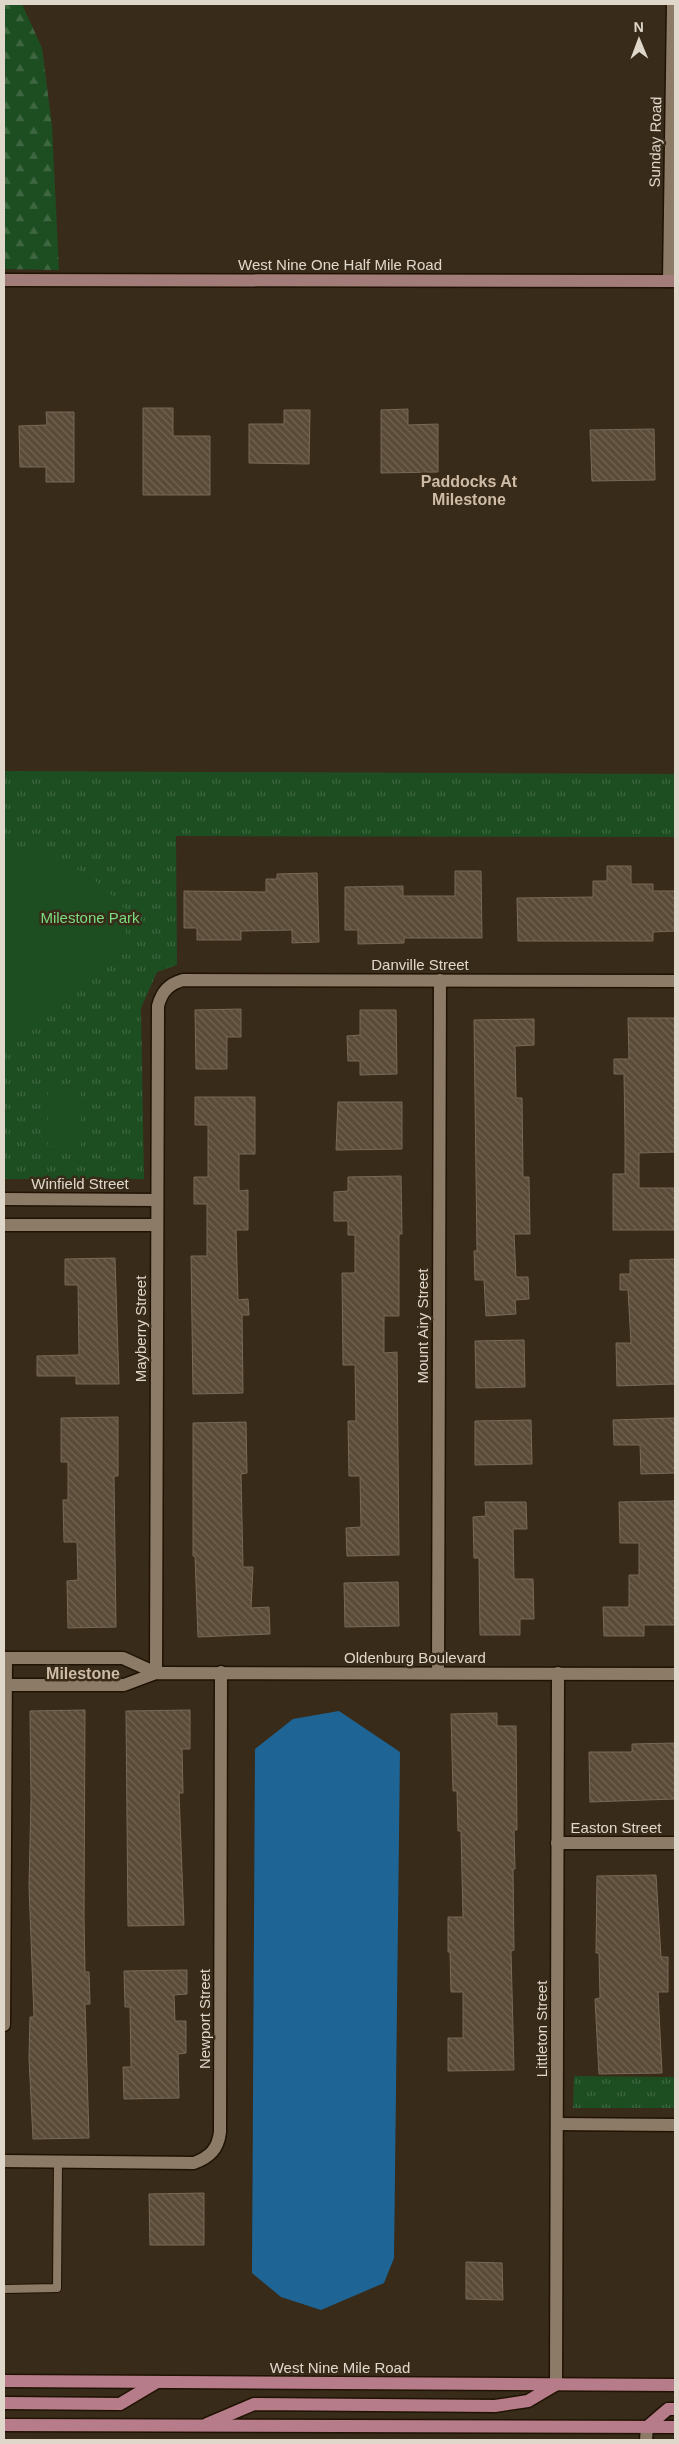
<svg xmlns="http://www.w3.org/2000/svg" width="679" height="2444" font-family="Helvetica,sans-serif">
<style>
.forest{fill:url(#forest-firs)}
.park{fill:url(#park-tufts)}
.pitch{fill:#1d4e22}
.water{fill:#1e6596}
.building{fill:url(#building-back-hatch);stroke:#796955}
.lines{fill:none;stroke-linecap:round;stroke-linejoin:round}
.lane-casing{stroke:#201303;stroke-width:10}
.street-casing{stroke:#201303;stroke-width:15}
.secondary-casing{stroke:#201303;stroke-width:15}
.primary-casing{stroke:#201303;stroke-width:15}
.lane{stroke:#8c7b67;stroke-width:8}
.street{stroke:#8c7b67;stroke-width:12}
.secondary{stroke:#a17c78;stroke-width:12}
.primary{stroke:#b77c89;stroke-width:12}
.labels{text-anchor:middle;dominant-baseline:central;stroke-width:5;stroke-linejoin:round;paint-order:stroke}
.street-label{font-size:15px;fill:#e0d7cb;stroke:#392b19}
.park-label{font-size:15px;fill:#7add80;stroke:#392b19}
.neighbourhood-label{font-size:16px;font-weight:bold;fill:#cebca6;stroke:#392b19}
</style>
<defs>
<pattern id="forest-firs" width="22" height="20" patternUnits="userSpaceOnUse" patternTransform="scale(1.25)"><rect width="22" height="20" fill="#1d4e22"/><path d="M5 1l3.5 6h-7zM16 11l3.5 6h-7z" fill="#3e6741"/></pattern>
<pattern id="park-tufts" width="24" height="20" patternUnits="userSpaceOnUse" patternTransform="scale(1.25)"><rect width="24" height="20" fill="#1d4e22"/><path d="M3 7l-1-3M5 7V3M7 7l1-3M15 17l-1-3M17 17v-4M19 17l1-3" fill="none" stroke="#3e6741"/></pattern>
<pattern id="building-back-hatch" width="6" height="6" patternUnits="userSpaceOnUse" patternTransform="scale(1.25)"><rect width="6" height="6" fill="#5a4b38"/><path d="M-1 5l2 2M0 0l6 6M5-1l2 2" fill="none" stroke="#716453"/></pattern>
</defs>
<rect width="100%" height="100%" fill="#392b19"/>
<path class="forest" d="M4,4h18l20,44 10,78 7,144 -55,-1z"/>
<g class="park">
<path d="M4,771l671,3v63l-499,-1 1,129 -20,7 -16,36 3,171h-140z"/>
<path d="M574,2076l101,1v31h-102z"/>
</g>
<g class="pitch">
<path d="M4,851c52,0 87,20 121,58l1,31 -73,76 -6,-5 -30,30 -10,1 -3,-4z"/>
<path d="M81,1086v60h-33v-59z"/>
</g>
<path class="water" d="M339,1711l61,41 -6,506 -10,25 -63,27 -40,-13 -29,-24 3,-524 38,-30z"/>
<g class="building">
<path d="M143,408h30v28h37v59h-67z"/>
<path d="M408,409v16l30,-1v48l-57,1v-63z"/>
<path d="M284,410h26l-1,54 -60,-1v-39h35z"/>
<path d="M46,412h28v70h-28v-15h-26l-1,-41 28,-1z"/>
<path d="M654,429l1,51 -63,1 -2,-51z"/>
<path d="M607,866h24v18h22v7h22v40l-22,1v9h-135l-1,-43 76,-1v-16h14z"/>
<path d="M455,871h26l1,67h-78v5l-46,1v-14h-13v-43l58,-1v10h52z"/>
<path d="M317,873l2,69 -27,1v-13l-51,1v9h-44v-12h-13v-37l82,1v-13h11v-5z"/>
<path d="M241,1009v28h-14v32h-31l-1,-59z"/>
<path d="M360,1010h36l1,64 -37,1v-14h-12l-1,-25 13,-1z"/>
<path d="M628,1018h47v134l-36,1v35h36v42h-62v-56h12v-36l-1,-64h-10v-15h15z"/>
<path d="M534,1019v26l-19,1 1,52h6l1,79h6l1,57h-16l2,43h12l1,22 -14,1 1,14 -30,2 -2,-36h-9l-1,-29h3l-3,-231z"/>
<path d="M195,1097h60v57h-16v37l9,-1v40h-12l2,70 10,-1 1,16h-7l1,78 -50,1 -2,-138h16v-52h-13v-27h14v-52h-13z"/>
<path d="M338,1102h64v47l-66,1z"/>
<path d="M401,1176l1,58h-3v82h-15v37l13,-1 2,203 -52,1 -1,-28 15,-1 -1,-51h-11l-1,-55h8l-1,-56h-12l-1,-92h13v-38h-7v-14h-14v-29l14,-1v-14z"/>
<path d="M115,1258l4,126h-43v-8h-39v-20l42,-1 -1,-70h-13v-26z"/>
<path d="M675,1259v125l-58,2 -1,-43h15l-3,-53h-8v-16h10v-14z"/>
<path d="M524,1340l1,47 -49,1 -1,-47z"/>
<path d="M118,1417v59h-4l2,151 -48,1 -1,-47 11,-1 -1,-38h-13l-1,-42h5v-38h-7v-44z"/>
<path d="M675,1418v55l-34,1 -1,-29h-26l-1,-25z"/>
<path d="M531,1420l1,44 -57,1v-44z"/>
<path d="M246,1422l1,51 -6,1 2,93h10l-2,41 18,-1 1,27 -72,3 -3,-81h-2v-133z"/>
<path d="M675,1501v124h-31v11h-40l-1,-29h26v-32h10v-32h-19l-1,-41z"/>
<path d="M485,1502h41l1,27h-14l1,50h19l1,40h-14v16h-40l-1,-77h-5l-1,-41 13,-1z"/>
<path d="M398,1582l1,44 -54,1 -1,-44z"/>
<path d="M85,1710l-1,208 1,54h4l1,32h-5l4,134 -56,1 -4,-81 1,-41h4l-5,-131 2,-87 -1,-88z"/>
<path d="M190,1710v39h-8l1,44h-4l5,132 -56,1 -2,-215z"/>
<path d="M497,1713v13h19l1,104h-3l1,39h-2l1,81 -3,1 3,119 -66,1v-33h15v-46h-12l-1,-40h-2v-35h15l-2,-86h-3l-1,-40h-4l-2,-77z"/>
<path d="M675,1743v56l-85,3 -1,-50h43v-8z"/>
<path d="M656,1875l5,82h7v35h-10l4,81 -63,1 -4,-75 5,-1 -1,-45h-3l1,-77z"/>
<path d="M187,1970v24l-13,1 1,26h11v32l-8,1 1,44 -55,1 -1,-32h8l-1,-60h-5l-1,-36z"/>
<path d="M204,2193v52h-54l-1,-51z"/>
<path d="M466,2262l36,1 1,37 -37,-1z"/>
</g>
<g class="lines">
<defs>
<path id="lane" d="M4,2289l53,-1 1,-126"/>
<g id="street">
<path d="M669,281l4,-277"/>
<path d="M4,1199l153,1"/>
<path d="M4,1225h153"/>
<path d="M4,1658h119l33,15"/>
<path d="M156,1673l2,-667c4,-15 11,-22 25,-26l492,1"/>
<path d="M438,1673l2,-693"/>
<path d="M4,1685h120l32,-12 519,1"/>
<path d="M557,1843h118"/>
<path d="M4,2025l2,-367"/>
<path d="M557,2124l118,1"/>
<path d="M4,2161l190,2c16,-6 24,-14 26,-31l1,-460"/>
<path d="M556,2384l2,-711"/>
<path d="M646,2440l1,-13"/>
</g>
<path id="secondary" d="M4,280l671,1"/>
<g id="primary">
<path d="M4,2381l671,4"/>
<path d="M4,2403l116,1 37,-22"/>
<path d="M207,2424l47,-20 241,2 33,-5 27,-16"/>
<path d="M4,2425l671,2"/>
<path d="M647,2427l21,-18h7"/>
</g>
</defs>
<use href="#lane" class="lane-casing"/>
<use href="#street" class="street-casing"/>
<use href="#secondary" class="secondary-casing"/>
<use href="#primary" class="primary-casing"/>
<use href="#lane" class="lane"/>
<use href="#street" class="street"/>
<use href="#secondary" class="secondary"/>
<use href="#primary" class="primary"/>
</g>
<g class="labels">
<g class="street-label">
<text transform="translate(655 142) rotate(-89)">Sunday Road</text>
<text x="340" y="264">West Nine One Half Mile Road</text>
<text x="420" y="964">Danville Street</text>
<text x="80" y="1183">Winfield Street</text>
<text transform="translate(422 1326) rotate(-90)">Mount Airy Street</text>
<text transform="translate(140 1329) rotate(-90)">Mayberry Street</text>
<text x="415" y="1657">Oldenburg Boulevard</text>
<text x="616" y="1827">Easton Street</text>
<text transform="translate(204 2019) rotate(-90)">Newport Street</text>
<text transform="translate(541 2029) rotate(-90)">Littleton Street</text>
<text x="340" y="2367">West Nine Mile Road</text>
</g>
<g class="park-label">
<text x="90" y="917">Milestone Park</text>
</g>
<g class="neighbourhood-label">
<text x="469" y="481">Paddocks At<tspan x="469" dy="18">Milestone</tspan></text>
<text x="83" y="1673">Milestone</text>
</g>
</g>
<rect width="679" height="2444" fill="none" stroke="#e0d7cb" stroke-width="10"/>
<g transform="translate(639 40) rotate(359)" stroke="#392b19" stroke-width="4" paint-order="stroke">
<path d="M0-4L9 19L0 12L-9 19Z" fill="#e0d7cb"/>
<text y="-8" font-size="14" font-weight="bold" text-anchor="middle" fill="#e0d7cb">N</text>
</g>
</svg>
